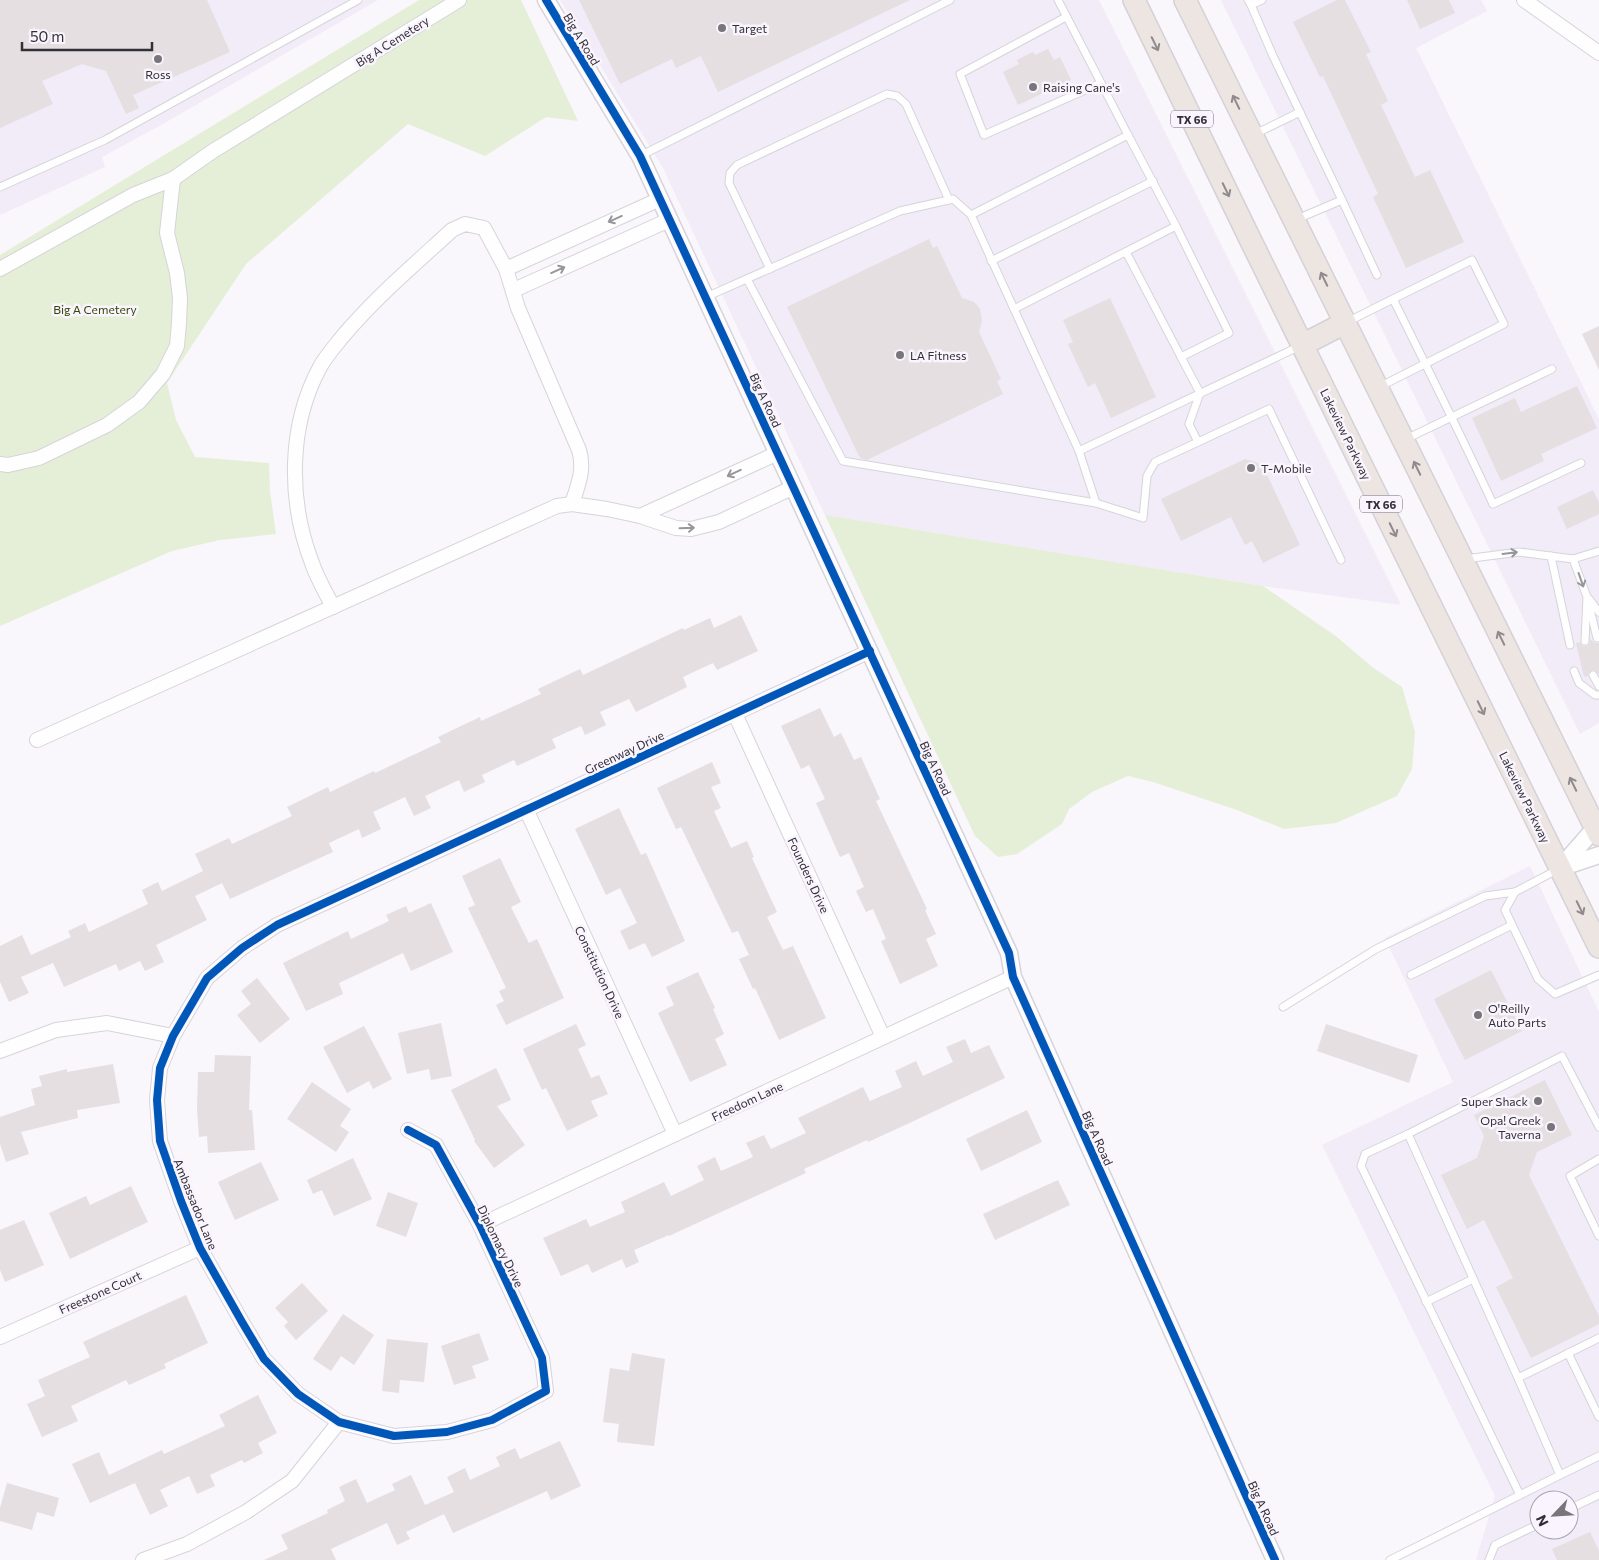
<svg xmlns="http://www.w3.org/2000/svg" width="1599" height="1560" font-family="Commissioner,sans-serif">
<style>
.built{fill:#f2ebf8;fill-rule:evenodd}
.green{fill:#e5efd7}
.building{fill:#e5dfe1}
.lines{fill:none;stroke-linecap:round;stroke-linejoin:round}
.service-casing{stroke:#d6d4d9;stroke-width:9}
.minor-casing{stroke:#d6d4d9;stroke-width:16}
.tertiary-casing{stroke:#d6d4d9;stroke-width:19}
.primary-casing{stroke:#d4d2d6;stroke-width:24}
.service{stroke:#fefeff;stroke-width:7}
.minor{stroke:#fefeff;stroke-width:14}
.tertiary{stroke:#fefeff;stroke-width:16}
.primary{stroke:#ede5e2;stroke-width:21}
.cycleway-casing{stroke:#f9f4fe;stroke-width:11}
.cycleway{stroke:#0057b8;stroke-width:8}
.oneway{stroke:#908a8c}
.oneway2{stroke:#98969a}
.poi-dot{fill:#78757b;stroke:#f9f4fe;stroke-width:2}
.labels{text-anchor:middle;dominant-baseline:central;stroke-width:5;stroke-linejoin:round;paint-order:stroke}
.shield{fill:#f9f4fe;stroke:#6e6a71;stroke-width:1}
.shield-label{font-size:11px;font-weight:bold;fill:#322f35}
.poi-label{font-size:12px;fill:#322f35;stroke:#f9f4fe;text-anchor:start}
.street-label{font-size:12px;fill:#322f35;stroke:#f9f4fe}
.park-label{font-size:12px;fill:#334703;stroke:#f9f4fe}
</style>
<rect width="100%" height="100%" fill="#f9f6fc"/>
<g class="built">
<path d="M0,0h378l-215,124 -61,33 3,10 -105,48z"/>
<path d="M560,0h539l302,605 -138,-19 -438,-71 -162,-347z"/>
<path d="M1221,0h260l6,11 -71,37 183,371v304l-19,11z"/>
<path d="M1530,866l69,146v548h-123l19,-64 -173,-351 131,-63 -68,-144zM1539,1500h30v30h-30z"/>
</g>
<g class="green">
<path d="M419,0h102l57,121 -32,-4 -61,39 -77,-32 -162,140 -79,119 9,37 19,37 74,6 1,28 6,43 -56,6 -48,11 -172,75v-371z"/>
<path d="M825,515l438,71 74,51 35,30 30,20 13,45 -3,37 -15,27 -61,27 -52,6 -47,-19 -84,-28 -25,-6 -36,16 -23,17 -7,15 -45,30 -19,3 -23,-21z"/>
</g>
<g class="building">
<path d="M0,0h207l23,52 -97,43 6,13 -13,6 -20,-43 -24,-7 -40,17 11,23 -53,24z"/>
<path d="M579,0h331l-192,92 -17,-36 -25,12 -4,-9 -52,25z"/>
<path d="M1337,0h8l26,52 -5,2 22,47 -7,4 34,72 15,-7 34,72 -58,26 -33,-71 5,-3 -55,-118 -3,1 -27,-55z"/>
<path d="M1407,0h42l6,13 -35,16z"/>
<path d="M1048,49l6,11 6,-3 11,23 -53,25 -15,-33 16,-8 -2,-4 16,-8 2,3z"/>
<path d="M929,239l4,9 4,-2 25,52 12,4 6,7 2,12 -3,11 22,47 -4,2 6,13 -136,66 -7,-2 -73,-151z"/>
<path d="M1110,298l46,99 -45,21 -16,-35 -7,4 -20,-43 5,-2 -10,-22z"/>
<path d="M1599,326v44l-17,-36z"/>
<path d="M1577,386l20,42 -56,26 3,7 -43,20 -29,-63 43,-20 6,14z"/>
<path d="M1245,459l17,5 38,81 -37,18 -11,-22 -7,4 -14,-28 -50,24 -20,-42z"/>
<path d="M1593,490l6,13v11l-32,15 -10,-22z"/>
<path d="M741,615l17,36 -41,19 -4,-7 -30,14 4,10 -51,25 -7,-13 -29,13 6,13 -21,10 -4,-9 -29,13 4,9 -39,18 -3,-6 -32,15 3,7 -21,10 -5,-12 -34,16 6,12 -17,8 -9,-19 -32,15 8,17 -19,9 -3,-9 -30,14 4,9 -103,47 -8,-16 -27,13 12,24 -51,25 8,17 -19,9 -5,-10 -21,10 -3,-7 -52,23 -11,-24 -32,14 8,16 -20,9 -9,-20v-36l22,-11 9,20 40,-18 -3,-6 17,-8 4,9 59,-28 -6,-14 16,-8 4,9 41,-20 -8,-17 34,-16 3,6 60,-28 -5,-9 41,-20 2,5 44,-21 1,2 66,-31 -3,-5 42,-20 1,4 60,-27 -3,-5 42,-20 3,6 100,-47 1,2 26,-12 4,10z"/>
<path d="M1590,639l5,4h4v31l-6,-4 -4,2 -1,4 -4,1 -8,-34 4,-1 3,4h4l3,-3z"/>
<path d="M820,708l14,29 7,-4 13,27 7,-3 19,42 -4,2 51,108 -2,1 11,24 -10,5 12,27 -38,18 -19,-43 5,-2 -13,-30 -7,3 -10,-21 8,-4 -15,-34 -9,4 -24,-54 9,-4 -16,-34 -8,4 -20,-43z"/>
<path d="M712,762l9,21 -10,4 10,21 -7,3 17,37 16,-7 7,16 -2,1 25,54 -10,5 16,33 10,-4 33,72 -47,22 -24,-52 -2,1 -14,-30 10,-4 -11,-24 -6,2 -51,-106 -5,2 -19,-41z"/>
<path d="M619,808l22,47 5,-2 39,88 -33,16 -7,-14 -16,7 -9,-19 17,-8 -17,-35 -14,7 -31,-66z"/>
<path d="M500,858l21,44 -10,5 18,36 8,-4 27,59 -58,27 -10,-20 8,-4 -5,-10 7,-3 -38,-80 7,-3 -13,-29z"/>
<path d="M431,903l22,49 -42,19 -8,-18 -64,30 4,11 -37,17 -23,-48 65,-32 3,8 38,-18 -3,-6 20,-9 3,7z"/>
<path d="M1491,970l31,61 -57,29 -31,-61z"/>
<path d="M698,972l17,36 -2,1 11,25 -9,5 12,26 -37,17 -32,-69 16,-8 -8,-18z"/>
<path d="M257,978l33,41 -30,24 -23,-28 14,-11 -10,-13z"/>
<path d="M441,1023l11,53 -21,4 -2,-11 -22,5 -9,-41z"/>
<path d="M576,1024l10,21 -8,4 13,29 8,-3 9,19 -17,7 7,15 -31,15 -21,-43 -4,2 -19,-41z"/>
<path d="M1326,1024l92,31 -9,28 -92,-32z"/>
<path d="M364,1026l28,53 -19,10 -4,-8 -22,12 -24,-46z"/>
<path d="M965,1039l6,14 18,-8 16,33 -102,48 -35,16 -1,-2 -63,29 2,4 -137,63v-1l-35,15 5,12 -13,6 -4,-9 -30,14 -4,-9 -27,12 -18,-38 43,-19 4,8 35,-15 -4,-10 43,-20 7,14 33,-16 -7,-14 18,-9 6,14 32,-14 -7,-14 18,-8 7,14 35,-16 -8,-15 65,-31 7,14 32,-14 -7,-16 21,-10 7,15 30,-14 -7,-15z"/>
<path d="M215,1055l36,1 -2,54h3l3,40 -47,3 -1,-17 -8,1 -2,-28 1,-37h16z"/>
<path d="M113,1064l7,39 -43,7 1,8 -57,14 8,22 -23,8 -6,-18v-27l35,-12 -4,-16 11,-3 -3,-10 28,-7v3z"/>
<path d="M496,1068l15,32 -14,6 28,39 -31,23 -20,-27 1,-1 -24,-50z"/>
<path d="M1545,1080l27,55 -35,17 -8,23 70,141v8l-68,34 -35,-71 17,-9 -29,-58 -17,9 -26,-54 36,-17 7,-22 -10,-21z"/>
<path d="M312,1082l39,27 -11,17 9,6 -13,20 -49,-33z"/>
<path d="M1027,1110l15,32 -61,29 -15,-32z"/>
<path d="M353,1158l19,41 -38,17 -12,-26 -9,4 -6,-14z"/>
<path d="M261,1162l18,38 -44,20 -17,-38z"/>
<path d="M1058,1180l12,25 -75,35 -12,-26z"/>
<path d="M131,1186l17,36 -78,37 -21,-46 37,-17 4,9z"/>
<path d="M388,1192l30,11 -12,34 -30,-11z"/>
<path d="M24,1220l20,45 -39,17 -5,-12v-40z"/>
<path d="M302,1283l26,28 -32,29 -12,-14 4,-4 -13,-14z"/>
<path d="M186,1295l22,48 -44,21 2,4 -37,17 -3,-5 -55,26 7,15 -36,16 -15,-33 18,-8 -7,-16 52,-23 -7,-15z"/>
<path d="M343,1314l31,21 -20,30 -13,-9 -10,15 -18,-12z"/>
<path d="M479,1333l10,27 -17,6 4,12 -22,7 -13,-39z"/>
<path d="M387,1339l41,4 -4,39 -24,-2 -1,13 -17,-2z"/>
<path d="M632,1353l33,6 -11,87 -37,-4 2,-18 -16,-2 7,-54 19,3z"/>
<path d="M258,1395l19,38 -19,10 5,10 -19,10 -2,-3 -32,15 5,11 -18,8 -8,-18 -29,14 8,16 -18,9 -15,-32 -45,20 -18,-39 27,-12 10,23 53,-25 2,4 61,-28 -6,-11z"/>
<path d="M560,1441l21,45 -30,14 -4,-9 -94,42 -9,-19 -38,18 4,7 -13,6 -10,-22 -56,26 5,11h-72l24,-11 -7,-14 47,-22 -1,-3 18,-9 -6,-14 17,-8 11,24 28,-13 -3,-6 19,-9 14,30 29,-13 -7,-15 18,-9 5,12 30,-14 -4,-9 19,-9 5,11z"/>
<path d="M7,1483l52,15 -5,19 -17,-5 -5,18 -32,-9v-13z"/>
<path d="M1590,1532l9,19v9h-42l-5,-11z"/>
</g>
<g class="lines">
<defs>
<g id="service">
<path d="M1248,0l3,5 11,-5"/>
<path d="M1251,5l22,51 69,144"/>
<path d="M1066,17l-106,57 24,61 117,-52"/>
<path d="M1255,134l45,-22"/>
<path d="M1128,135l48,91 53,107 -48,24 19,36 -11,31 9,18"/>
<path d="M640,156l310,-156"/>
<path d="M0,187l105,-47 253,-140"/>
<path d="M1297,219l45,-19 35,75"/>
<path d="M1126,252l55,105"/>
<path d="M991,261l162,-80"/>
<path d="M770,269l-41,-86 1,-10 7,-8 150,-71 10,2 9,8 43,96"/>
<path d="M747,279l96,182 253,42 -17,-52 -108,-236"/>
<path d="M706,297l194,-86 53,-12 18,16 157,-80 -70,-135"/>
<path d="M1014,309l162,-83"/>
<path d="M1347,322l46,-23"/>
<path d="M1379,387l125,-63 -32,-64 -79,39c34,68 68,136 100,205l88,-41"/>
<path d="M1406,439l146,-70"/>
<path d="M1079,451l221,-105"/>
<path d="M1096,503l47,15 4,-42 8,-14 114,-53 72,151"/>
<path d="M1551,556l19,89"/>
<path d="M1465,559l54,-7 54,7"/>
<path d="M1589,599l10,13"/>
<path d="M1589,605l8,33"/>
<path d="M1585,641l2,-44 -14,-38 26,-8"/>
<path d="M1574,671l5,12 16,12h4"/>
<path d="M1593,675l6,11"/>
<path d="M1557,870l-42,22 -10,18 33,69 17,15 44,-19"/>
<path d="M1411,975l101,-50"/>
<path d="M1283,1007l93,-58 109,-53 30,-4"/>
<path d="M1599,1127l-37,-71 -154,78 110,244 81,-40"/>
<path d="M1408,1134l-43,20 -4,12 159,329"/>
<path d="M1599,1159l-29,17 29,60"/>
<path d="M1426,1302l47,-23"/>
<path d="M1568,1353l31,64"/>
<path d="M1560,1475l39,-19"/>
<path d="M1569,1509l30,-14"/>
<path d="M1390,1560l170,-85 -42,-97"/>
<path d="M1489,1560l6,-15 44,-21"/>
</g>
<g id="minor">
<path d="M1524,0l75,53"/>
<path d="M173,179l40,-28 246,-151"/>
<path d="M0,269l133,-74 40,-16 -6,54 10,40 3,25 -1,25 -2,23 -14,28 -24,28 -32,23 -68,33 -31,7 -8,-1"/>
<path d="M506,269l154,-70"/>
<path d="M514,290l155,-70"/>
<path d="M640,516l138,-63"/>
<path d="M333,607c-7,-14 -16,-29 -21,-44 -24,-62 -24,-137 8,-196 6,-11 15,-21 23,-31 33,-39 72,-72 109,-106l13,-6 19,4 22,41 12,39 61,142c6,19 -1,35 -7,54"/>
<path d="M735,714l148,323"/>
<path d="M37,740l520,-234 15,-2 35,5 33,7 36,12 15,1 28,-7 75,-35"/>
<path d="M526,809l149,325"/>
<path d="M0,1051l56,-21 51,-7 66,13"/>
<path d="M408,1130l28,15 44,80 62,133 4,33 -54,29 -45,12 -53,4 -55,-14 -41,-28 -34,-35 -22,-37 -42,-74 -19,-47 -21,-60 -3,-41 3,-32 13,-32 34,-58 35,-30 35,-23 593,-274"/>
<path d="M480,1225l533,-248"/>
<path d="M0,1337l200,-89"/>
<path d="M143,1560l44,-16 59,-32 46,-31 47,-59"/>
</g>
<g id="tertiary">
<path d="M546,0l94,156 369,797 4,24 262,583"/>
<path d="M1560,868l35,-40 4,-2"/>
<path d="M1560,868l39,-13"/>
</g>
<g id="primary">
<path d="M1134,0l116,239 349,708"/>
<path d="M1185,0l414,835"/>
<path d="M1302,345l43,-22"/>
</g>
</defs>
<use href="#service" class="service-casing"/>
<use href="#minor" class="minor-casing"/>
<use href="#tertiary" class="tertiary-casing"/>
<use href="#primary" class="primary-casing"/>
<use href="#service" class="service"/>
<use href="#minor" class="minor"/>
<use href="#tertiary" class="tertiary"/>
<use href="#primary" class="primary"/>
<defs>
<g id="cycleway">
<path d="M546,0l94,156 369,797 4,24 262,583"/>
<path d="M408,1130l28,15 44,80 62,133 4,33 -54,29 -45,12 -53,4 -55,-14 -41,-28 -34,-35 -22,-37 -42,-74 -19,-47 -21,-60 -3,-41 3,-32 13,-32 34,-58 35,-30 35,-23 593,-274"/>
</g>
</defs>
<use href="#cycleway" class="cycleway-casing"/>
<use href="#cycleway" class="cycleway"/>
</g>
<defs><path id="oneway-shaft" d="M-6 0H5M1.5-3L5.5 0L1.5 3" fill="none" stroke-width="1.6" stroke-linecap="round" stroke-linejoin="round" transform="scale(1.25)"/></defs>
<g class="oneway">
<use href="#oneway-shaft" transform="translate(1155 44) rotate(64)"/>
<use href="#oneway-shaft" transform="translate(1236 102) rotate(-116)"/>
<use href="#oneway-shaft" transform="translate(1226 190) rotate(64)"/>
<use href="#oneway-shaft" transform="translate(1324 279) rotate(-116)"/>
<use href="#oneway-shaft" transform="translate(1417 468) rotate(-116)"/>
<use href="#oneway-shaft" transform="translate(1393 530) rotate(64)"/>
<use href="#oneway-shaft" transform="translate(1501 638) rotate(-116)"/>
<use href="#oneway-shaft" transform="translate(1481 708) rotate(64)"/>
<use href="#oneway-shaft" transform="translate(1573 784) rotate(-116)"/>
<use href="#oneway-shaft" transform="translate(1580 908) rotate(64)"/>
</g>
<g class="oneway2">
<use href="#oneway-shaft" transform="translate(615 219) rotate(156)"/>
<use href="#oneway-shaft" transform="translate(558 270) rotate(-24)"/>
<use href="#oneway-shaft" transform="translate(734 473) rotate(155)"/>
<use href="#oneway-shaft" transform="translate(687 528) rotate(-2)"/>
<use href="#oneway-shaft" transform="translate(1510 553) rotate(-7)"/>
<use href="#oneway-shaft" transform="translate(1581 580) rotate(71)"/>
</g>
<g class="poi-dot">
<circle cx="722" cy="28" r="5"/>
<circle cx="158" cy="59" r="5"/>
<circle cx="1033" cy="87" r="5"/>
<circle cx="900" cy="355" r="5"/>
<circle cx="1251" cy="468" r="5"/>
<circle cx="1478" cy="1015" r="5"/>
<circle cx="1538" cy="1101" r="5"/>
<circle cx="1551" cy="1127" r="5"/>
</g>
<g class="labels">
<g class="shield">
<rect x="1171" y="110.5" width="42" height="17" rx="4"/>
<rect x="1360" y="495.5" width="42" height="17" rx="4"/>
</g>
<g class="shield-label">
<text x="1192" y="119">TX 66</text>
<text x="1381" y="504">TX 66</text>
</g>
<g class="poi-label">
<text x="732" y="28">Target</text>
<text x="158" y="74" text-anchor="middle">Ross</text>
<text x="1043" y="87">Raising Cane's</text>
<text x="910" y="355">LA Fitness</text>
<text x="1261" y="468">T-Mobile</text>
<text x="1488" y="1008">O'Reilly<tspan x="1488" dy="14">Auto Parts</tspan></text>
<text x="1528" y="1101" text-anchor="end">Super Shack</text>
<text x="1541" y="1120" text-anchor="end">Opa! Greek<tspan x="1541" dy="14">Taverna</tspan></text>
</g>
<g class="street-label">
<text transform="translate(582 39) rotate(59)">Big A Road</text>
<text transform="translate(392 41) rotate(-32)">Big A Cemetery</text>
<text transform="translate(766 400) rotate(65)">Big A Road</text>
<text transform="translate(1346 434) rotate(64)">Lakeview Parkway</text>
<text transform="translate(624 752) rotate(-25)">Greenway Drive</text>
<text transform="translate(936 768) rotate(65)">Big A Road</text>
<text transform="translate(1525 797) rotate(64)">Lakeview Parkway</text>
<text transform="translate(809 875) rotate(65)">Founders Drive</text>
<text transform="translate(600 972) rotate(65)">Constitution Drive</text>
<text transform="translate(747 1101) rotate(-25)">Freedom Lane</text>
<text transform="translate(1098 1138) rotate(66)">Big A Road</text>
<text transform="translate(196 1204) rotate(68)">Ambassador Lane</text>
<text transform="translate(501 1246) rotate(64)">Diplomacy Drive</text>
<text transform="translate(100 1292) rotate(-24)">Freestone Court</text>
<text transform="translate(1264 1508) rotate(66)">Big A Road</text>
</g>
<g class="park-label">
<text x="95" y="309">Big A Cemetery</text>
</g>
</g>
<g transform="translate(1554 1515) rotate(245)"><circle r="24" fill="#f9f4fe" stroke="#a9a5ae"/>
<path d="M0-4L9 19L0 12L-9 19Z" fill="#78757b"/>
<text y="-8" font-size="14" font-weight="bold" text-anchor="middle" fill="#322f35">N</text>
</g>
<path d="M22 42v8h130v-8" fill="none" stroke="#322f35" stroke-width="2.5"/>
<text x="30" y="42" font-size="15" fill="#322f35" stroke="#f9f4fe" stroke-width="4" paint-order="stroke">50 m</text>
</svg>
